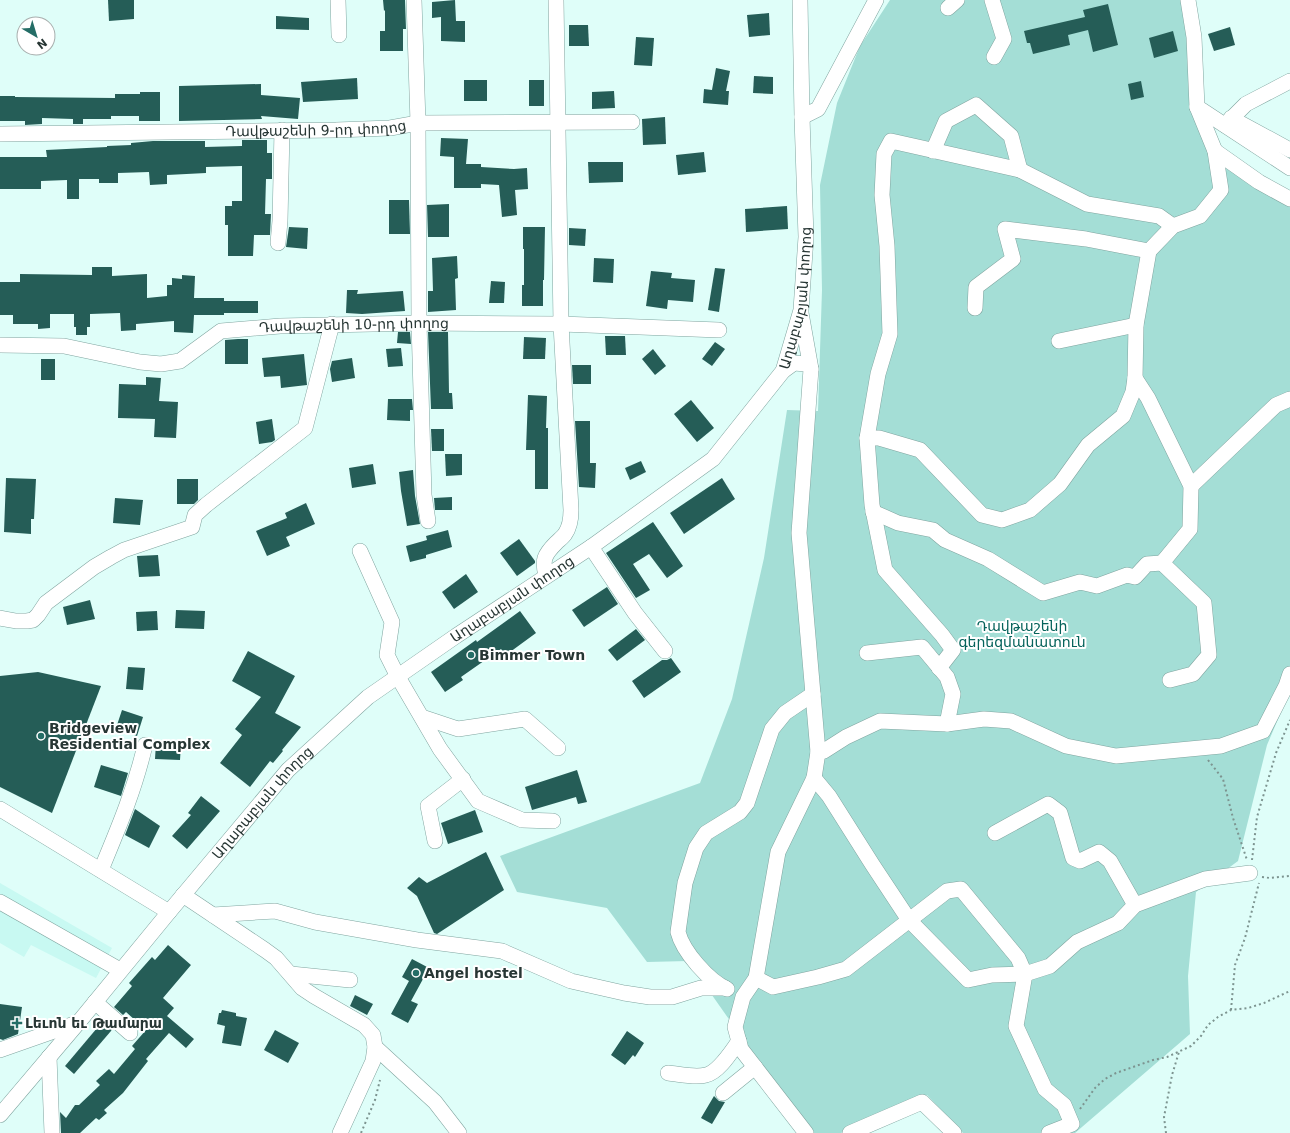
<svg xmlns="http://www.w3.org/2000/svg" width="1290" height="1133" font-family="'DejaVu Sans','Noto Sans Armenian',sans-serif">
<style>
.built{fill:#c8f9f2}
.green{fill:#a4ded6}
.building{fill:#255d57}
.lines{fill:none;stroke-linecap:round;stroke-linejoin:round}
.minor-casing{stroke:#80a5a0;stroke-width:16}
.path{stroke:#7d9490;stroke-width:2;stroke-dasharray:2 3;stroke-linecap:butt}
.minor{stroke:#fff;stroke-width:15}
.poi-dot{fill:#246d66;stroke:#fff;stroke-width:1.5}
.labels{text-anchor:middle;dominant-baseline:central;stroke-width:4;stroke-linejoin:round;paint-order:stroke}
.street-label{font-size:14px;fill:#273634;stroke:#fff}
.park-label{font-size:14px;fill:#05635b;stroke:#fff}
.poi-label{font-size:14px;font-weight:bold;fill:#273634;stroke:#fff;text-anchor:start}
</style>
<rect width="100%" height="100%" fill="#dffef9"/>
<path class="built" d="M0,883l112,65 -16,30 -65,-33 -7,12 -24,-14z"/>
<path class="green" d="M890,0h296l19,132 34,32 51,28v499l-23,54 -29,116 -42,31 -8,84 2,58 -115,99h-112l-36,-38 -86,38h-32l-121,-172 -41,1 -40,-54 -90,-16 -17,-36 200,-73 32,-84 32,-141 23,-148 31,1 4,-121 -2,-105 17,-82 23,-57z"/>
<g class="building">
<path d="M108,0h26v19l-25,2z"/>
<path d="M383,0h22l1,29h-3v22h-23v-20h5v-21l-1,1z"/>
<path d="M455,0l1,21h9v21l-24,-1v-24l-9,1v-16z"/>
<path d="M1108,4l10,41 -25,7 -5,-22 -20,5 2,10 -37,9 -3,-11h-3l-3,-12 61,-14 -2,-7z"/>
<path d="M769,13l1,22 -21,2 -2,-22z"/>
<path d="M276,16l33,2v12l-33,-1z"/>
<path d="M569,25h19l1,21h-20z"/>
<path d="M1230,27l5,18 -21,6 -6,-17z"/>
<path d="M1173,31l5,20 -24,7 -5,-20z"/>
<path d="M636,37l18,1 -2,28 -18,-1z"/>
<path d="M716,68l14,3 -4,20h3l-1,14 -25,-2 1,-14 8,1z"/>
<path d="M754,76l19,1v17l-20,-1z"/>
<path d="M357,78l1,21 -55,3 -2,-20z"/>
<rect x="464" y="80" width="23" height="21"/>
<rect x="529" y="80" width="15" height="26"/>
<path d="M1141,81l3,16 -13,3 -3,-16z"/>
<path d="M261,84v11l39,3 -2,21 -37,-3 1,3 -83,2v-35z"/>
<path d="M614,91l1,17 -23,1v-17z"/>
<path d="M140,92h20v29h-21v-5h-28v3h-28v5h-10v-5l-31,-1v6l-17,1v-4h-25v-25h15v1l100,1v-4h25z"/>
<path d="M665,117l1,27 -23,1 -1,-26z"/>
<path d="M441,138l27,1 -2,25h15v3l33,2 13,-1 1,21 -13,1 2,25 -15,2 -3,-32 -18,-1v4h-27v-31l-14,-1z"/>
<path d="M242,140h25v13h5v26h-6l-1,35h6l-1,21h-16l-1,21h-25v-31h-3v-19h7v-5h10v-35l-36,1v6l-39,2v9l-17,1 -1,-13 -31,1v10h-19v-4h-20v20h-12v-19l-26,1v8h-41v-32h47l-1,-7 61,-3v-1l24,-1v-2l22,-2h52v6l37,-1z"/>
<path d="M704,152l2,20 -28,3 -2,-20z"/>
<path d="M588,162h35v20l-34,1z"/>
<path d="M389,200h20l1,34h-21z"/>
<path d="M449,204v33h-21l-1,-32z"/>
<path d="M787,206l1,23 -42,3 -1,-23z"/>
<path d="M289,227l19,1 -1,21 -21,-2z"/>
<path d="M523,227h22l-1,53h-1v26h-21v-21h2v-36h-1z"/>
<path d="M569,228l17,1 -1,17 -16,-1z"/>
<path d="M457,256l1,22 -3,1 1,31 -28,2v-21h5l-1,-33z"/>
<path d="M594,258l20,1 -1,24 -20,-1z"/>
<path d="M92,267h20v9l35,-2v24l20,-2v-11h5v-7l10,1v-4l13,1 -1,22h30v3h34v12h-34v2h-30l-1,18 -19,-1v-11l-38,3v6l-15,1 -1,-18 -30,1v13h-3v8h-11v-8h-2v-13h-24v14l-12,1v-5h-25v-9h-13v-33h20v-8l72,1z"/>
<path d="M715,268l10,1 -6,43 -11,-2z"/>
<path d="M651,271l21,2 -1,5 24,2 -2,22 -25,-2 -1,9 -21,-3z"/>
<path d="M491,281l14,1 -1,21h-15z"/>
<path d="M347,290h11l-1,4 46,-3 2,20 -43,3 -16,-1z"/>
<path d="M398,332h12l1,12 -14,-1z"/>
<path d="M428,332h20l1,61h3l1,16h-22z"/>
<path d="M605,336h20l1,19h-20z"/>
<path d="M524,337l22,1 -1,21h-22z"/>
<path d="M238,339h10v25h-23v-24z"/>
<path d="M715,342l10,7 -13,17 -10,-7z"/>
<path d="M401,348l2,18 -15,1 -2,-18z"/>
<path d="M653,349l13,17 -11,9 -13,-16z"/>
<path d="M304,354l3,31 -26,3 -1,-12 -16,1 -2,-19z"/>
<path d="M352,358l3,20 -23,4 -2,-13 2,-8z"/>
<rect x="41" y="359" width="14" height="21"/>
<path d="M572,365h19v19h-18z"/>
<path d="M146,377l15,1 -2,23 19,1 -2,36 -22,-1 1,-18 -37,-1 1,-34 27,1z"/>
<path d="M528,395l19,1 -1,32h2v61h-13v-39h-9z"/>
<path d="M388,399h24l1,11h-3v11l-23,-1z"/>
<path d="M691,400l23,28 -17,14 -23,-28z"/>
<path d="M272,419l3,21 -3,2 -13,2 -3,-22z"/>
<path d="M575,421h15v42h6l-1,25 -16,-1z"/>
<path d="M431,429h13v22h-12z"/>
<path d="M445,454h17v21l-16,1z"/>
<path d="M641,461l5,11 -16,8 -5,-12z"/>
<path d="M373,464l3,20 -24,4 -3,-20z"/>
<path d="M413,470l2,26 5,28 -13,2 -6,-35 -2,-19z"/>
<path d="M6,478l30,1 -2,40h-3v15l-27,-2z"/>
<path d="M722,478l13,21 -51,35 -14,-21z"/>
<path d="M177,479h21v21l-4,4h-17z"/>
<path d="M452,497v13h-17l-1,-12z"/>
<path d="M115,498l28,2 -3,25 -27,-2z"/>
<path d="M306,503l9,21 -29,13 4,9 -23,10 -11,-25 31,-13 -2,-5z"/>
<path d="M653,522l30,44 -16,12 -18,-24 -16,10 17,26 -14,8 -30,-45z"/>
<path d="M448,530l4,17 -26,8v3l-16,4 -4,-16 21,-6 -1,-4z"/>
<path d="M519,539l16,22v2l-18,13 -17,-23z"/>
<path d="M158,555l2,21 -21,1 -2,-21z"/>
<path d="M466,574l12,18 -24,17 -12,-17z"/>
<path d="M607,587l11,17 -34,23 -12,-17z"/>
<path d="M90,600l5,19 -28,6 -4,-18z"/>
<path d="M176,610l29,1 -1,18 -29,-1z"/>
<path d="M157,611l1,19 -21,1 -1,-19z"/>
<path d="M520,611l16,22 -30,22 -5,-6 -40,28 2,3 -18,12 -14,-20 45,-32 1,2z"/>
<path d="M636,629l9,11 -28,21 -9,-11z"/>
<path d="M248,651l47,25 -20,37 26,14 -19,23 1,1 -10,12 -3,-2 -20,26 -30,-24 22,-28 -7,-6 26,-32 -29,-16z"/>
<path d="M671,658l10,14 -37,26 -12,-17 30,-21h5z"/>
<path d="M128,667l17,1 -2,22 -17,-1z"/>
<path d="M38,672l63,14 -49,127 -52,-26v-111z"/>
<path d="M122,710l21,7 -6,19 -21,-8z"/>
<path d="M156,742l25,1 -1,17 -25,-1z"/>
<path d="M101,765l27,8 -7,23 -27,-9z"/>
<path d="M577,770l10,32 -9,2 -2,-7 -44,13 -7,-23z"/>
<path d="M201,796l19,15 -33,38 -15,-13 19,-21 -3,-2z"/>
<path d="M135,809l25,17 -11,22 -24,-13z"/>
<path d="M475,810l8,22 -35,12 -7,-21z"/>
<path d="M486,852l18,38 -67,44 -3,-1 -17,-37 -10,-8 12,-11 8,6z"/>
<path d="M168,945l23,20 -28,33 11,10 -7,8 27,23 -8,9 -17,-15 -23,26 2,2 -25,32 -19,17 3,3 -8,7 -3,-2 -16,15h-19l-1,-21 6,6 9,-13h4l21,-20 -4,-4 13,-12 5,5 21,-25 -3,-3 14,-16 -20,-18 -3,3 -9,-8 18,-21 -3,-3 23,-26 3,3z"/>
<path d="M412,959l17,9 -18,33 7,3 -10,19 -17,-9 18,-33 -7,-4z"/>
<path d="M355,995l18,9 -6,11 -17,-9z"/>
<path d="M0,1004l22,3 -4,27 -15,6 -3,-1z"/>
<path d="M222,1010l14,3v3l11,2 -6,28 -19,-3 3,-17 -8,-2 2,-11h2z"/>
<path d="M103,1021l9,8 -1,2 -37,43 -9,-8z"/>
<path d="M275,1030l24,13 -11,20 -24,-13z"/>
<path d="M627,1031l17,12 -9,14 -2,-2 -8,10 -14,-10z"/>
<path d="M714,1096l5,5 6,1 -13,22 -11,-6z"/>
</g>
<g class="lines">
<defs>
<g id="minor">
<path d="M338,0l1,35"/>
<path d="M414,0l4,123 1,200 5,172 4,26"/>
<path d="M992,0l12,39 -10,18"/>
<path d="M1188,0l6,37 3,70 93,61"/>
<path d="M948,8l9,-8"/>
<path d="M802,117l16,-8 58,-109"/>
<path d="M1231,118l59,32"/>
<path d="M1225,125l21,-21 44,-23"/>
<path id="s1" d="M0,134l336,-4 54,-2 28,-5 214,-1"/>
<path d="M933,151l13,-30 30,-16 35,31 9,34"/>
<path d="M1215,151l44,31 31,17"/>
<path d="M278,243l2,-22 2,-91"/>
<path d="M975,308l1,-21 37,-28 -8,-30 81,10 63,12"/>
<path d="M801,313l10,56"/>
<path d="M1059,341l77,-16"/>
<path id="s2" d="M0,345l64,1 76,16 21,2 19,-3 41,-30 59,-5 139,-3 142,1 158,6"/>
<path d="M783,371l11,-8 12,1 5,5 -12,164 19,219 -4,26 -36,74 -22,126 -13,19 -8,30 6,22 65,84"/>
<path d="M1135,378l13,20 43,88 -1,43 -28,34 42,40 5,52 -16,19 -23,6"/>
<path d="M867,438h12l41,12 62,65 20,5 28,-10 30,-26 28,-39 35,-29 10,-24 2,-14 1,-53 13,-74 24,-25 27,-10 21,-26 -6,-39 -18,-44"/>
<path d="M1191,486l85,-81 14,-6"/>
<path d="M873,512l25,11 35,7 12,10 43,19 55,34 37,-11 17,4 30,-11 8,2 12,-13 15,-1"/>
<path d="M591,547l44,66 30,38"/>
<path d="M360,551l32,71 -5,33 11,22 42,72 38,52 44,19 31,1"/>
<path d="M546,576c-4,-16 -2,-21 10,-33 3,-3 7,-6 9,-9 5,-7 6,-16 6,-24l-10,-186 -5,-324"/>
<path d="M0,618l16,3h11l6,-1 5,-5 8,-12 48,-36 17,-10 13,-7 68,-23 3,-12 11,-10 99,-77 27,-104"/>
<path d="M867,653l55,-6 25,30 6,17 -6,30"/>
<path d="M939,668l14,-18 -11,-15 -57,-65 -13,-65 -5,-67 11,-64 12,-40 -3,-88 -5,-51 2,-41 7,-13 129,29 67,34 72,12 14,10"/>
<path d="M422,717l36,12 67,-10 33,29"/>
<path d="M818,752l6,-1 22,-14 34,-16 67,3 37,-5 27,2 55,25 50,10 105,-10 42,-15 23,-45 4,-12"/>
<path d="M814,778l15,18 43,68 37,56 59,60 24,-5 33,-1 25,-8 27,-24 41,-19 17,-18 70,-26 45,-6"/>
<path d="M0,809l169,103"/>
<path d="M995,833l53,-29 12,9 13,45 7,3 19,-9 11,9 25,44"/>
<path d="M435,841l-7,-35 35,-27"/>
<path d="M101,870c17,-41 34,-81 44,-125"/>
<path d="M183,895l82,55 11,8 26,30 12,8 50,29 9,10 2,12 -2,14 -33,72"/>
<path d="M0,902l120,68"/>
<path d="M213,915l62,-4 40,11 102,18 85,11 69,30 53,12 26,4h22l29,-9h24"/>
<path d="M291,974l59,6"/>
<path d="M756,978l17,9 45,-10 28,-8 101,-78 14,-2 57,69 7,16 -9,52 29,63 19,16 8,19 -23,9"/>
<path d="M727,989c-18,-8 -44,-37 -49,-57l7,-49 11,-35 10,-15 34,-21 7,-9 25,-74 13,-16 28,-19"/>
<path d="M95,1002l35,31"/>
<path d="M375,1047l60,55 24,31"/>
<path d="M0,1050l77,-27"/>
<path d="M49,1057l3,76"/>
<path d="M668,1073c11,1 27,5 38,2 13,-3 25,-23 33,-34"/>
<path d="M723,1093l32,-26"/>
<path id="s3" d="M0,1115l78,-92 91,-111 119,-142 80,-73 88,-61 135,-89 122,-88 70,-88 18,-61 5,-73 -4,-120 -2,-117"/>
<path d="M850,1133l72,-31 32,31"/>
</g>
</defs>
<use href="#minor" class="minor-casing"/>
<g class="path">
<path d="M1208,760l15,19 10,39 14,42"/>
<path d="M1252,860l5,-43 19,-64 14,-33"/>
<path d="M1262,877l8,1 20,-2"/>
<path d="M1231,1010l4,-45 10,-27 14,-55"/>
<path d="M1080,1109l15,-21 10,-9 11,-6 37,-13 14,-3 24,-11 10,-10 7,-11 10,-8 13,-7 17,-2 16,-5 26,-12"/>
<path d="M361,1133l14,-33 5,-20"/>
<path d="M1166,1133l-2,-16 8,-42 7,-23"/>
</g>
<use href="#minor" class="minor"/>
</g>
<g class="poi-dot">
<circle cx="471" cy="655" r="4"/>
<circle cx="41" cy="736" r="4"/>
<circle cx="416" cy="973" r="4"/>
<path d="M15 1017h4v4h4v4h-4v4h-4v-4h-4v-4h4z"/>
</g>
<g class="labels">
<g class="street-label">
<text stroke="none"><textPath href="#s1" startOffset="316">Դավթաշենի 9-րդ փողոց</textPath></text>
<text stroke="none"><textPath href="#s3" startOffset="1164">Աղաբաբյան փողոց</textPath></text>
<text stroke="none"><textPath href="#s2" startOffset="366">Դավթաշենի 10-րդ փողոց</textPath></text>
<text stroke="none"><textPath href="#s3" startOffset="732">Աղաբաբյան փողոց</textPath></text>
<text stroke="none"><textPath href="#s3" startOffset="408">Աղաբաբյան փողոց</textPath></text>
</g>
<g class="park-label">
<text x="1022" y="626">Դավթաշենի<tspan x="1022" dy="16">գերեզմանատուն</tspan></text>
</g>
<g class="poi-label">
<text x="479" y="655">Bimmer Town</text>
<text x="49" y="728">Bridgeview<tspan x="49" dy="16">Residential Complex</tspan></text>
<text x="424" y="973">Angel hostel</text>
<text x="25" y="1023">Լեւոն եւ Թամարա</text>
</g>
</g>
<g transform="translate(36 36) rotate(142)"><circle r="19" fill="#ffffff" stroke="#a9afae"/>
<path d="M0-3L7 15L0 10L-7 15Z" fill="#246d66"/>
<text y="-6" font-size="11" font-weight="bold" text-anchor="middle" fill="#273634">N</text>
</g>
</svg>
